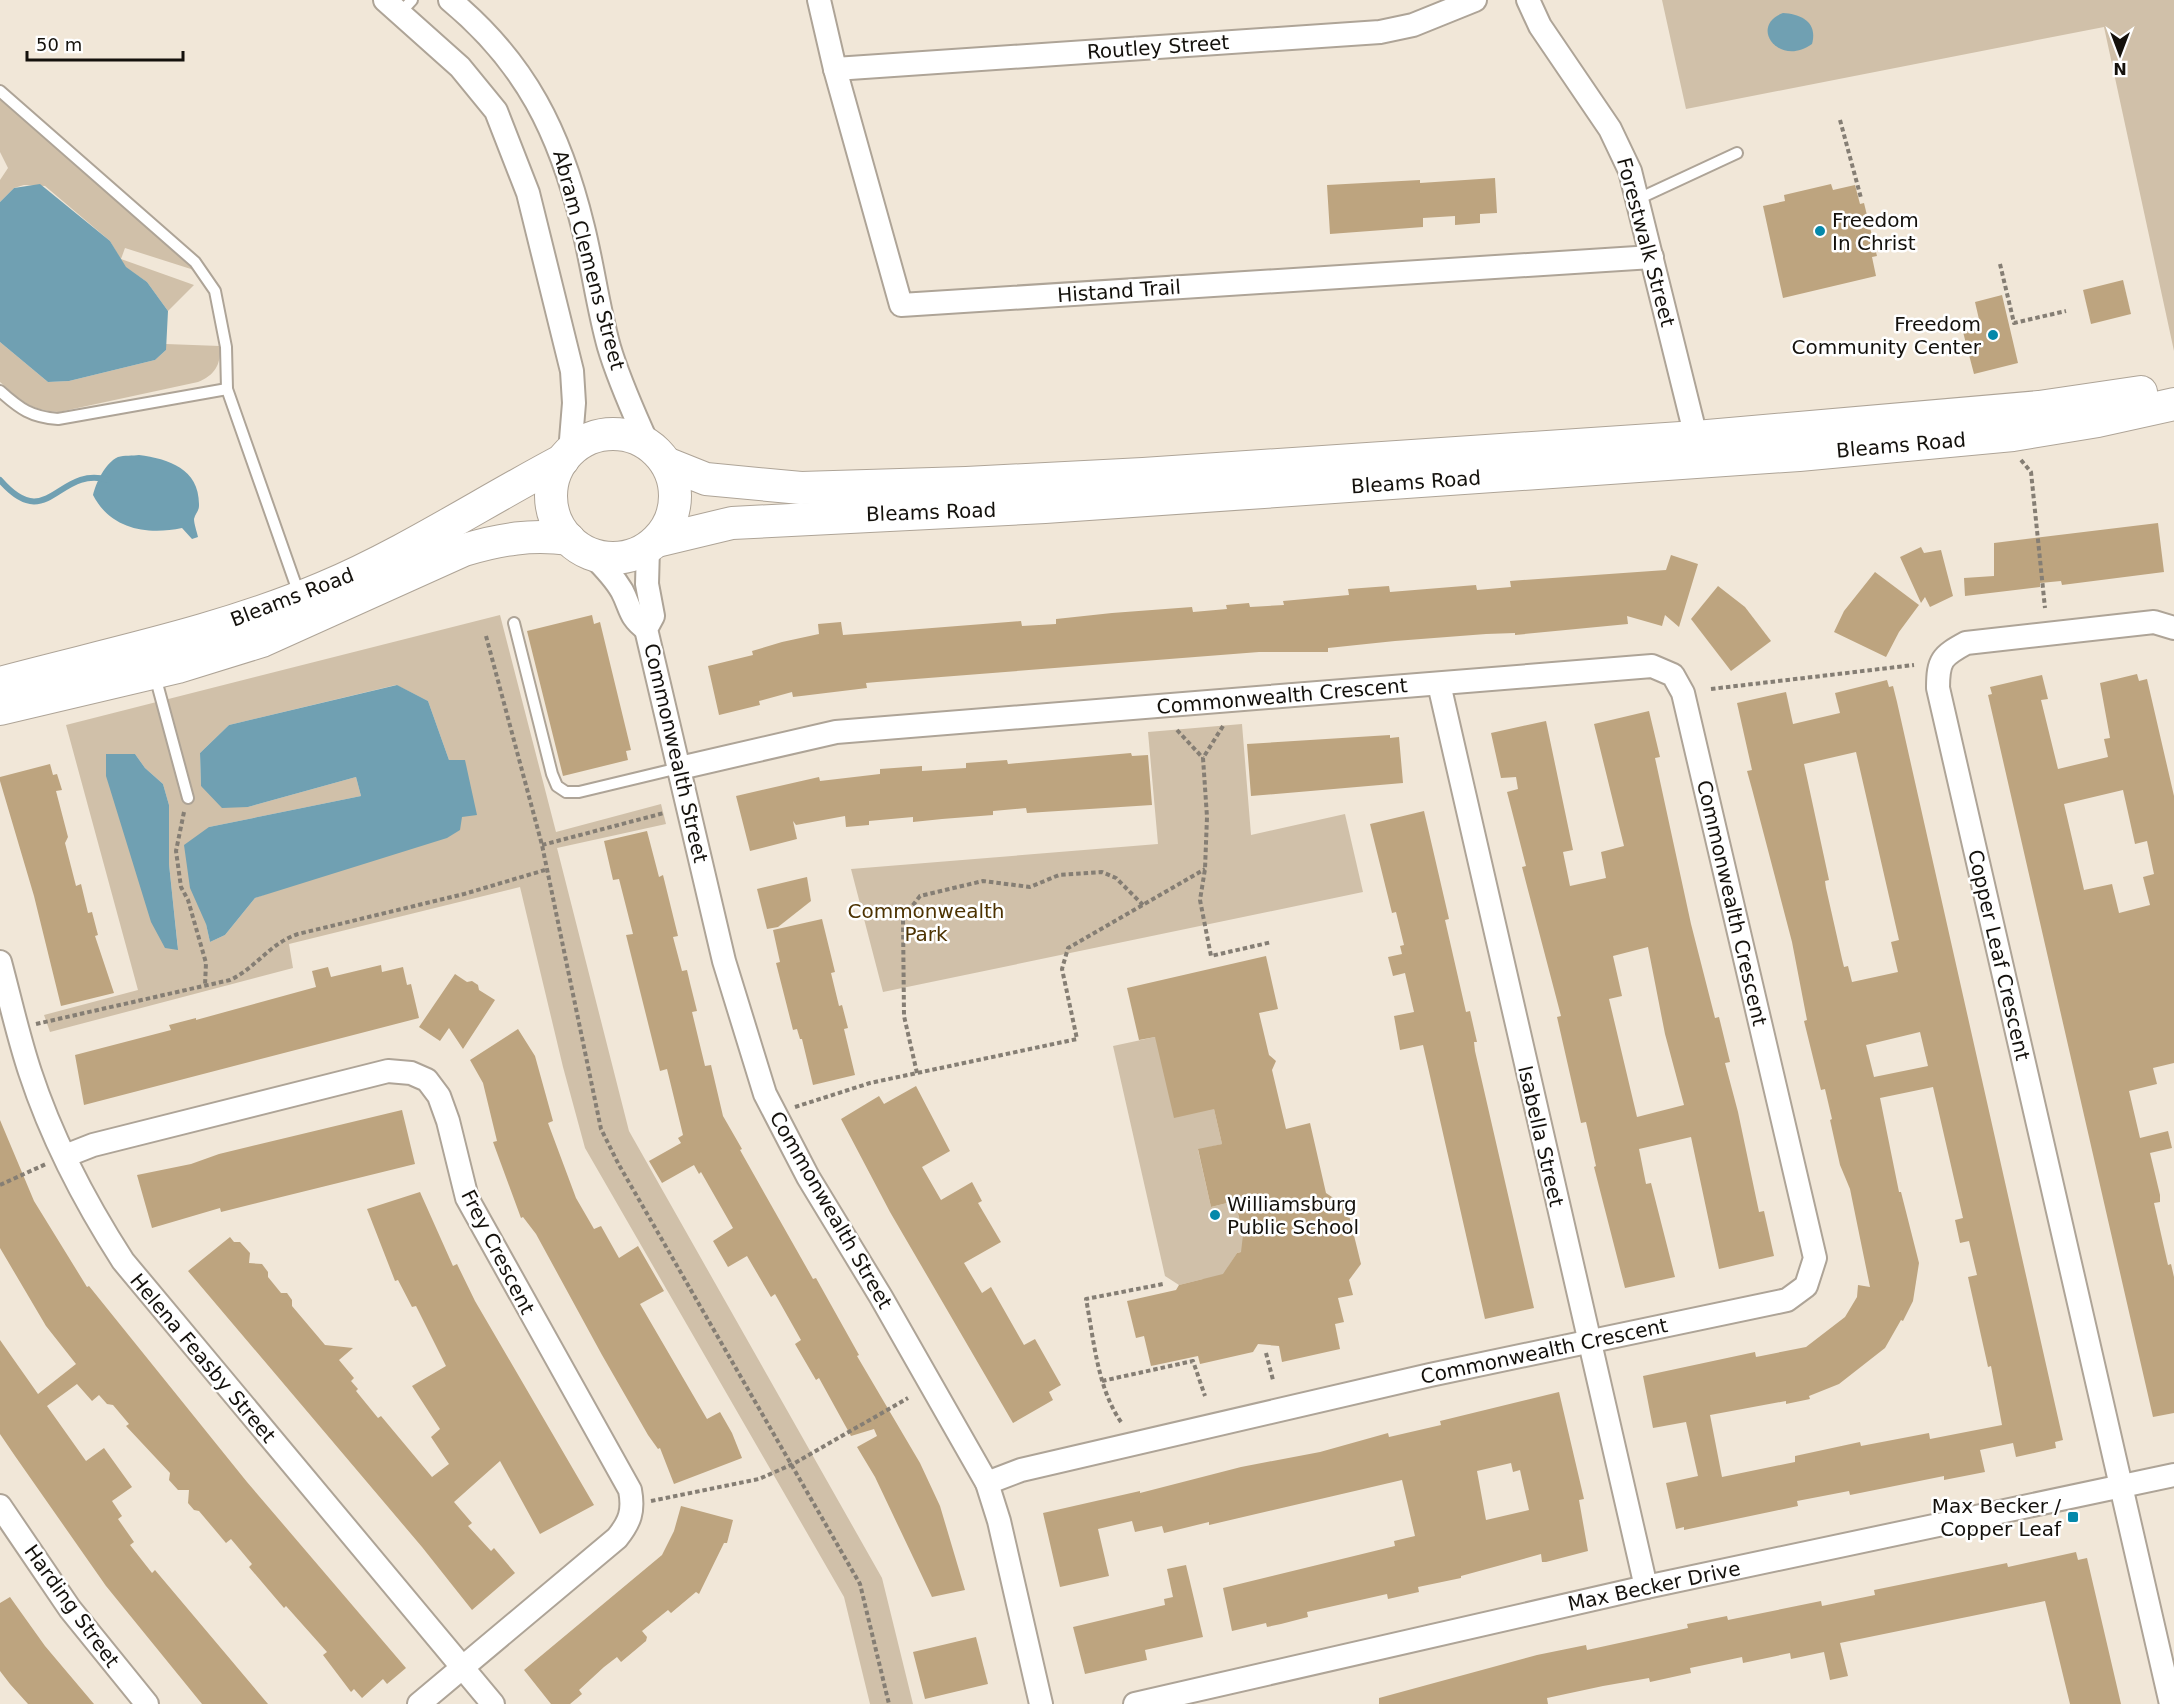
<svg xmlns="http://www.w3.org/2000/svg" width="2174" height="1704" font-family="'DejaVu Sans',sans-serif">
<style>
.green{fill:#d0c0a9;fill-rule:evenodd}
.water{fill:#70a0b2}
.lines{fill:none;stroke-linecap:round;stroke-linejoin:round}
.stream{stroke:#70a0b2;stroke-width:6}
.building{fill:#bda47f;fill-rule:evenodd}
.lane-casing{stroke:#aea497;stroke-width:14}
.street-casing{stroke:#aea497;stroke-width:26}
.secondary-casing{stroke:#aea497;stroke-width:34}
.path{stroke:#857e74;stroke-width:4;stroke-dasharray:4.5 3;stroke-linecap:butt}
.lane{stroke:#fff;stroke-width:10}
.street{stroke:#fff;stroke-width:22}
.secondary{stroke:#fff;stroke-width:32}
.poi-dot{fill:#0488aa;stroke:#fff;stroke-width:2}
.labels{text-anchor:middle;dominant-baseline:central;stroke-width:5;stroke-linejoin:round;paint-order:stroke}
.street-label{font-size:20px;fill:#14110c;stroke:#fff}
.poi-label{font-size:20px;fill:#14110c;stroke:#fff;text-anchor:start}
.park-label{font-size:20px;fill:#4c3201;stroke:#fff}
</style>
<rect width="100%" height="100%" fill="#f1e7d8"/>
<g class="green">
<path d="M1662,0h512v351l-70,-324 -418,82z"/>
<path d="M0,96l194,174 -69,-22 -4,11 73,26 -26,26 -21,-29 -22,-15 -15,-26 -65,-55 -21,-1 -10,3 -14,14v-22l8,-12 -8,-16z"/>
<path d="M0,342l48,40 21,-1 86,-21 11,-10v-6l54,2c1,19 -5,29 -22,36l-139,30c-30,-2 -38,-12 -59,-30z"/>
<path d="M500,615l56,217 105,-28 5,20 -109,24 72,283 253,447 31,126h-43l-26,-107 -259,-449 -22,-81 -43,-180 -231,57 4,24 -243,64 -6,-17 94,-25 -72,-265zM396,685l32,16 21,59 -161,126 -33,12 -30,37 -15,7 -4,-18 3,-97 152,-31 -5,-19 -108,30 -47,-21 -1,-33 29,-28zM135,754l10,14 18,16 6,21v59l9,85z"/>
<path d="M1242,724l9,111 94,-21 18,78 -480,100 -32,-123 307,-25 -10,-112z"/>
<path d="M1155,1037l59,72 8,35 -24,6 13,57 24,-6 9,39 -2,6 5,4 -10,3 -9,14 4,19 -29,-7 -24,6 -14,-9 -52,-230z"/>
</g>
<g class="water">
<path d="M1783,13c18,1 35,9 29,31 -33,24 -64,-18 -29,-31z"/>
<path d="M40,184l70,57 16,26 21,15 21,29 -2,39 -11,10 -86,21 -21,1 -48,-40v-140l14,-14z"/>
<path d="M139,455c30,4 61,14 60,51 0,5 -4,8 -5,13 0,5 3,13 4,18l-6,2 -10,-11c-34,7 -71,2 -89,-33 3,-12 12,-32 25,-38 6,-2 15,-1 21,-2z"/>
<path d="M397,685l31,16 21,59h16l12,55 -15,2 -2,13 -13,8 -192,60 -30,37 -15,7 -4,-18 -16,-36 -6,-43 25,-18 152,-31 -5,-19 -108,30 -26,1 -21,-22 -1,-33 29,-28z"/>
<path d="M106,754h29l10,14 18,16 6,21v59l9,86 -13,-2 -14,-26 -45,-146z"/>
</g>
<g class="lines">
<path class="stream" d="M0,480c48,55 58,-15 108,0"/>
</g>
<g class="building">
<path d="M1495,178l2,35 -17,1v9l-25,2v-9l-32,2v9l-93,7 -3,-49 93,-5v3z"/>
<path d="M1831,184l2,6 22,-5 5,19 4,-1 13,53 -5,1 4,19 -93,22 -20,-92 22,-5 -1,-6z"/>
<path d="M2123,280l8,34 -40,10 -8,-34z"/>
<path d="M2002,295l16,68 -44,11 -11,-42 18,-4 -6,-26z"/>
<path d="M2158,523l6,49 -102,13 -1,-4 -21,2v4l-75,9 -1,-18 30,-2v-33z"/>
<path d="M1921,547l3,6 17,-3 12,46 -23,11 -5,-10 -4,6 -21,-46z"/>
<path d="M1671,555l27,9 -19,63 -14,-12 -3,11 -35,-10 1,8 -113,11v-2l-29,1 -91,7 -67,7v4h-69l-382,30 -11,1 1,5 -74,9 -1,-5 -33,9 1,4 -41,10 -11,-49 45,-11 -1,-4 30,-9 37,-8 -1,-10 23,-2 2,13 178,-14 1,5 34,-2v-5l56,-6 80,-6 1,5 34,-3 -1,-4 23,-2 1,4 34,-2 -1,-4 66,-6 -1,-6 41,-3 1,6 86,-7 1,5 34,-3 -1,-6 156,-11z"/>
<path d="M1875,572l44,33 -20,27 -13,25 -52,-25 10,-21z"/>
<path d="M1718,586l27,21 26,34 -40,30 -40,-52z"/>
<path d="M592,615l2,9 6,-2 31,128 -5,1 2,9 -65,16 -36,-145z"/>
<path d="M2137,674l2,7 8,-2 27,117v267l-21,5 4,16 -28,7 11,47 28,-7 4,17 -22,5 10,42v7l-6,1 14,62 3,-1 3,13v136l-21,4 -165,-722 4,-1 -2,-7 52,-12 6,24 -7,1 17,69 50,-12 -4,-18 6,-1 -10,-55zM2123,790l12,54 12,-3 7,33 -11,3 7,28 -31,8 -7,-29 -28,6 -20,-86z"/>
<path d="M1887,680l2,7 4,-1 4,16 166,738 -8,2 1,6 -40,9 -3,-14 -33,7 5,22 -41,8v-4l-94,19 -1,-4 -52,10 1,5 -114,24v-3l-8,2 -10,-46 32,-7 -12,-54 -33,6 -10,-52 112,-24 1,5 50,-10 39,-30 12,-20 1,-12 12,2 -20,-98 -10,-24 -10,-45 2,-1 -7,-30 -4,1 -17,-69 3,-1 -15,-78 -40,-153 -5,-18 5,-1 -15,-67 49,-11 7,32 47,-11 -5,-20zM1856,752l43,188 -8,2 7,30 -46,10 -4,-16 -4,1 -2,-8 -16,-71 -1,-7 4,-1 -25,-116zM1920,1032l8,34 -54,11 -8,-32zM1933,1087l30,131 -8,2 5,23 9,-2 8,34 -9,2 20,90 3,-1 11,59 -72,14 -1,-6 -68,13 -1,-4 -65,14v6l-73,15 -12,-62 76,-14v3l24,-5 -1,-3 30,-12 46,-36 16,-28 2,1 10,-20 6,-38 -18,-71h-2l-19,-94z"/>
<path d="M1649,711l11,46 -5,1 36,166 24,94 4,-1 11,45 -5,1 13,49 21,100 5,-1 10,45 -55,13 -28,-132 -52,12 7,35 5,-1 24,94 -50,11 -31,-121 2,-1 -10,-44 -5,1 -24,-106 4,-1 -39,-149 4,-1 -19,-74 11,-3 -2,-12 -15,1 -10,-45 55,-12 27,129 -10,2 7,34 36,-8 -5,-26 23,-6 -30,-122zM1648,947l17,87 19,71 -47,12 -28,-118 13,-3 -9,-40z"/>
<path d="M1390,735v3l9,-1 4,46 -152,13 -4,-52z"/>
<path d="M1131,753l1,3 16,-1 4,50 -125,8 -1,-5 -33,3v4l-51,4 -29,3v-5l-44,4v4l-23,2 -1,-11 -49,9 -3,-4 4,18 -47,12 -14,-55 83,-19 1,4 60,-7v-5l42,-3v5l44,-3v-5l41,-3 1,4z"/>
<path d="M50,764l3,11 4,-1 5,16 -6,1 12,46 -3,6 11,43 5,-2 7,29 4,-1 6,23 -3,1 19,57 -53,13 -27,-110 -34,-115v-4z"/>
<path d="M1424,811l25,108 -4,1 21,92 4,-1 7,31h-3l1,9 59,257 -49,11 -62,-274 -23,5 -6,-34 20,-4 -9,-39 -12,3 -5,-19 14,-3 -2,-8 4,-1 -8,-33 -4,1 -22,-89z"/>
<path d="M647,831l12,46 4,-2 15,61 -5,1 9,34 5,-1 3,13 7,28 -5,1 13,54 6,-1 12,51 19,33 -2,1 73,129 3,-1 43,77 -2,1 63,107 20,43 25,84 -33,7 -57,-120 -18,-30 20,-11 -3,-7 -23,7 -32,-58 -3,2 -21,-36 6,-4 -26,-46 -4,3 -24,-41 -19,11 -15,-26 20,-13 -32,-56 -2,2 -5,-9 -32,18 -13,-22 32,-18 -3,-5 5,-3 -16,-66 -7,2 -34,-136 7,-1 -14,-55 -6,1 -9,-39z"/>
<path d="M807,877l4,24 -33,26 -11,2 -10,-40z"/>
<path d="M822,919l13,53 -4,1 8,33 3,-1 6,23 -4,1 11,46 -42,10 -11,-46h-2l-3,-10 -4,1 -17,-67 4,-1 -7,-32z"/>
<path d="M1266,956l12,53 -19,4 10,42 7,6 -4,9 14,59 24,-6 16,70 21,14 14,57 -12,16 4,15 -15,3 6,24 -9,2 5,25 -58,13 -3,-16 -21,-2 -5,8 -53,12 -2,-8 -47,10 -7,-30 -8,2 -9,-37 49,-11 3,-5 44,-11 14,-21 4,-1 2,-17 -8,-34 -24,6 -13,-58 24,-5 -8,-35 -40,9 -19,-81 -16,3 -12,-52z"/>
<path d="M381,965l1,7 21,-5 4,18 4,-1 8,34 -335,87 -9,-50 96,-25 -2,-5 27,-7v2l120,-33 -4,-16 16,-4 3,10z"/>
<path d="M455,974l12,8 5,-1 6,4 1,5 16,10 -32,49 -14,-21 -9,13 -21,-14z"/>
<path d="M518,1029l17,27 18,65 -5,2 28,75 18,31 7,-3 18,32 19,-12 26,45 -24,13 67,115 13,-7 12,21 10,25 -68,26 -14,-36 -2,1 -10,-14 -46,-80 -66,-121 -13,-17 -2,1 -28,-76 4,-1 -14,-58 -13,-23z"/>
<path d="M916,1086l34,65 -28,16 19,33 31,-18 10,19 -4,2 23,39 -37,21 18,30 9,-6 33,58 11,-6 26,46 -12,7 4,8 -40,23 -123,-211 -49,-93 38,-23 5,8z"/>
<path d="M402,1110l13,54 -194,48 -1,-4 -68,20 -15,-53 54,-11 28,-10z"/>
<path d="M0,1120l34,81 53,86 2,-1 158,196 159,186 -19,16 -4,-5 -21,19 -8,-9 -3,3 -28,-37 4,-3 -41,-46 -2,2 -35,-41 3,-3 -21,-25 -5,4 -27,-32 -5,-1 -6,-7 1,-13h-11l-9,-10 1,-7 -44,-47 3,-2 -16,-19 -6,-1 -8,-9 -7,6 -15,-17 -30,22 39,55 18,-13 28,39 -20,14 10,15 -4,3 16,23 -4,3 22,28 3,-3 113,134h-66l-96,-118 -91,-130 -15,-22v-94l38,54 38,-30 -30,-38 -46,-78z"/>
<path d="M420,1192l33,74 4,-2 18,37 119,204 -54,29 -40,-73 -46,41 18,21 -4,3 23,25 3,-3 21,25 -43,37 -50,-63 -234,-276 42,-34 4,5h6l10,11 -1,10 13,1 6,8v5l13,16h6l5,7v6l33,39 28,3 -14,12 15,18 -3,3 7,8 -2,2 22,27 3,-2 51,61 17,-13 -18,-27 9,-8 -28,-43 34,-20 -30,-60 -4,1 -14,-27 -3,1 -28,-72z"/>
<path d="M1559,1392l25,107 -5,1 9,51 -42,11h-4l-1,-8 -80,22v2l-43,9 1,5 -31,7 -1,-5 -80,18 1,5 -27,7 -14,3 -1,-4 -34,8 -9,-43 172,-42 -1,-5 21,-5 -13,-56 -193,45v-3l-45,11 -2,-7 -27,6 -3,-11 -34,8 11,47 -49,11 -17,-74 97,-22v2l101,-26 79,-15 68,-19 1,4 52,-12 -1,-4zM1511,1463l2,9 7,-2 9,40 -43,10 -9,-49z"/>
<path d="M681,1506l52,14 -6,23h-3l-25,51 -3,-2 -25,21 -3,-3 -26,21 5,6 -1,4 -25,21 -4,-5 -13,10 -25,23 3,4 -12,10h-19l-27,-34 138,-115 12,-24z"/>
<path d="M2076,1552l2,8 9,-2 34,146h-51l-25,-103 -205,42 8,33 -18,4 -6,-28 -33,7 -1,-6 -47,10 -1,-6 -52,11 1,5 -41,9 -1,-4 -46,8 -56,12 1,6h-169v-6l158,-43 49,-10 1,5 101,-22 -1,-4 40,-8 1,4 93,-19 1,5 53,-11 -1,-5 133,-27 1,4z"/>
<path d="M1186,1565l17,72 -58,13 2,10 -62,14 -12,-47 92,-22 -1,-6 9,-2 -6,-28z"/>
<path d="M10,1597l35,49 49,58h-66l-18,-20 -10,-13v-68z"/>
<path d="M976,1637l12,47 -63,15 -12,-47z"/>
</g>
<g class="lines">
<defs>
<g id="lane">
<path d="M400,13l12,-13"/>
<path d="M0,91l195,171 20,29 11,56 1,42 72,205"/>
<path d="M1638,199l99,-46"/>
<path d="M0,391c20,18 31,26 58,28l169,-30"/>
<path d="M514,623l38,151 5,12 9,6h13l100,-24"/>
<path d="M155,676l33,122"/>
</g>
<g id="street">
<path d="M385,0l75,67 36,44 32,82 44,178 2,32 -4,49"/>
<path d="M450,0c76,63 110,133 133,227 10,40 15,81 26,120 10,34 25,66 39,98"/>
<path d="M819,0l16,69 66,236 751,-48"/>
<path d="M1528,0l12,26 70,103 20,42 66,266"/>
<path d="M835,69l545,-37 33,-7 62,-25"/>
<path d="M648,548l-1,36 6,32 -7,13 78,332 41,133 43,83 73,120 106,186 12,38 42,183"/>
<path d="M592,555c11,11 22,22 30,36 9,17 7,26 24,38"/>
<path d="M1439,684l207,903"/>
<path d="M680,768l156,-36 816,-66 21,9 10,18 132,565 -9,28 -19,14 -357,75 -409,95 -34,13"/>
<path d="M0,962c10,37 18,74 30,110 22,67 55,130 93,189l370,443"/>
<path d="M65,1156l28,-11 295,-74 23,2 16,7 12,16 9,25 19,77 163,292c4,21 0,32 -13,48l-198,166"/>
<path d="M0,1506l70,103 77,95"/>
<path d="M1135,1704l511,-117 528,-112"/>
<path d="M2171,1704l-233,-1016c0,-28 4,-32 28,-45l188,-21 20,6"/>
</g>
<g id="secondary">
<circle cx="613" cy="496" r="62"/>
<path d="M666,463l40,16 95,9 165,-5 177,-9 553,-37 343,-30 102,-15"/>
<path d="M657,541l75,-18 313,-16 754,-52 214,-20 85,-14 76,-17"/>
<path d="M0,683c108,-29 219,-51 323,-95 83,-35 160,-86 240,-128"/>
<path d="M0,709l178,-42 84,-26 202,-91c36,-11 68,-16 105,-11"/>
</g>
</defs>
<use href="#lane" class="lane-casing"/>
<use href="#street" class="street-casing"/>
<use href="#secondary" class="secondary-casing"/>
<g class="path">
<path d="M1840,120l21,78"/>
<path d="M2000,264l14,59 52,-12"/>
<path d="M2021,460l10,12 14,136"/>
<path d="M486,636l56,209 59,284 18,36 241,419 29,120"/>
<path d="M1711,689l203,-24"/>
<path d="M1223,726l-20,32 4,59 -2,52 -5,31 11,56 61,-14"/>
<path d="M1177,730l26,28"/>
<path d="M184,812l-8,39 5,36 7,13 18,63 -1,22"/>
<path d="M542,845l122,-32"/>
<path d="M36,1024l194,-44c26,-12 40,-37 68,-46l166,-40 81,-24"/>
<path d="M917,1073l-13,-57 -1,-98 17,-22 63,-15 47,6 29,-12 43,-3 14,6 27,27"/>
<path d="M795,1107l75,-24 207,-44 -15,-70 6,-21 137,-79"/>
<path d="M0,1185l46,-21"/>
<path d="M1266,1353l7,27"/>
<path d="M1102,1381l91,-20 12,35"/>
<path d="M1121,1422c-24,-35 -27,-82 -35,-123l77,-15"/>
<path d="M651,1501l108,-22 34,-15 115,-66"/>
</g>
<use href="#lane" class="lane"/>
<use href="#street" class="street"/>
<use href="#secondary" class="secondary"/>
</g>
<g class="poi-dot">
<circle cx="1820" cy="231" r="6"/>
<circle cx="1993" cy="335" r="6"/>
<circle cx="1215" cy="1215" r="6"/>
<rect x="2067" y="1511" width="12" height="12" rx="3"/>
</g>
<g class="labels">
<g class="street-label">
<text transform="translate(1158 47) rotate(-4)">Routley Street</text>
<text transform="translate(1646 242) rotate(75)">Forestwalk Street</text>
<text transform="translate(589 260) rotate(75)">Abram Clemens Street</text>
<text transform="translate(1119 291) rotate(-4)">Histand Trail</text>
<text transform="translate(1901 445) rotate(-5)">Bleams Road</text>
<text transform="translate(1416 482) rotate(-4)">Bleams Road</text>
<text transform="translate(931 512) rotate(-2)">Bleams Road</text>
<text transform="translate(292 597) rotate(-21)">Bleams Road</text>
<text transform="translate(1282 696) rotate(-5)">Commonwealth Crescent</text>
<text transform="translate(676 753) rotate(77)">Commonwealth Street</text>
<text transform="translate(1732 903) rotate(77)">Commonwealth Crescent</text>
<text transform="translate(1999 955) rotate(77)">Copper Leaf Crescent</text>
<text transform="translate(1541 1136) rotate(77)">Isabella Street</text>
<text transform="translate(831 1210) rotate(60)">Commonwealth Street</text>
<text transform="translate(498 1252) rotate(63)">Frey Crescent</text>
<text transform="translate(1544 1351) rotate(-12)">Commonwealth Crescent</text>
<text transform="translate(203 1358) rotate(50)">Helena Feasby Street</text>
<text transform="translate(1654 1586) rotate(-12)">Max Becker Drive</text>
<text transform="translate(72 1606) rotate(54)">Harding Street</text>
</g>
<g class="poi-label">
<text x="1832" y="220">Freedom<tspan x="1832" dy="23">In Christ</tspan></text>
<text x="1981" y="324" text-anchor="end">Freedom<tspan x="1981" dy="23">Community Center</tspan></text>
<text x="1227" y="1204">Williamsburg<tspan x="1227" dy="23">Public School</tspan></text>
<text x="2061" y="1506" text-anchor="end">Max Becker /<tspan x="2061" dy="23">Copper Leaf</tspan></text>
</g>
<g class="park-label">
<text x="926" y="911">Commonwealth<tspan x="926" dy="23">Park</tspan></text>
</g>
</g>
<g transform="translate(2120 54) rotate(180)" stroke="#ffffff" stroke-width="4.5" paint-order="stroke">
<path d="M0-4.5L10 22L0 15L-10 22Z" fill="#14110c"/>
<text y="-9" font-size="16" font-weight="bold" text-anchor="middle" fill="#14110c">N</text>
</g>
<path d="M27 51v9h156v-9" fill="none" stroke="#14110c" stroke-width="3"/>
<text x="36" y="51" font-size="18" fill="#14110c" stroke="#ffffff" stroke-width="4.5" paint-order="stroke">50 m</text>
</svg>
